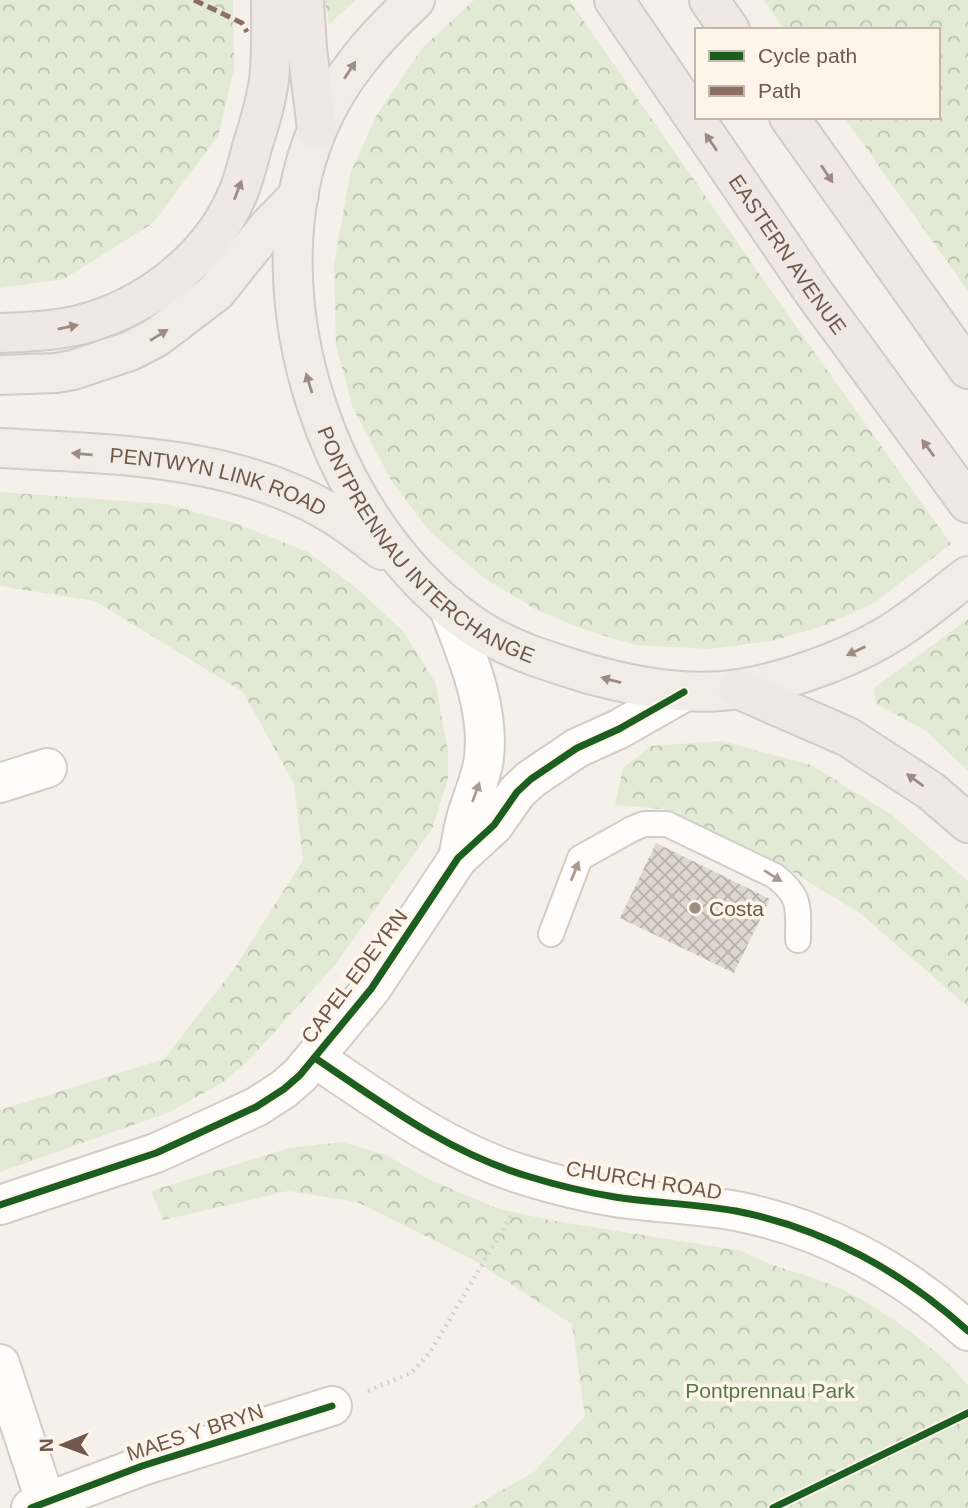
<svg xmlns="http://www.w3.org/2000/svg" width="968" height="1508" font-family="Helvetica,sans-serif">
<style>
.forest{fill:url(#forest-crowns)}
.building{fill:url(#building-cross-hatch)}
.lines{fill:none;stroke-linecap:round;stroke-linejoin:round}
.lane-casing{stroke:#d4cdc7;stroke-width:28}
.street-casing{stroke:#d4cdc7;stroke-width:42}
.primary-casing{stroke:#d3cbc6;stroke-width:42}
.highway-casing{stroke:#d3cbc6;stroke-width:42}
.path{stroke:#d6d0ca;stroke-width:4.5;stroke-dasharray:2 5;stroke-linecap:butt}
.lane{stroke:#fefdfc;stroke-width:24}
.street{stroke:#fefdfc;stroke-width:38}
.primary{stroke:#f1ece5;stroke-width:38}
.highway{stroke:#f0e8e4;stroke-width:38}
.quiet{stroke:#8d6e63;stroke-width:5;stroke-dasharray:10 5;stroke-linecap:butt}
.cycleway-casing{stroke:#fdf5ea;stroke-width:11}
.cycleway{stroke:#1b5e20;stroke-width:7}
.oneway{fill:#9d8c82}
.oneway2{fill:#9d8a81}
.oneway3{fill:#a99a92}
.poi-dot{fill:#9f8d83;stroke:#fdf5ea;stroke-width:2.5}
.labels{text-anchor:middle;dominant-baseline:central;stroke-width:7;stroke-linejoin:round;paint-order:stroke}
.street-label{font-size:21px;fill:#70584c;stroke:#fdf5ea}
.poi-label{font-size:21px;fill:#70584c;stroke:#fdf5ea;text-anchor:start}
.park-label{font-size:21px;fill:#587a48;stroke:#fdf5ea}
</style>
<defs>
<pattern id="forest-crowns" width="20" height="18" patternUnits="userSpaceOnUse" patternTransform="scale(1.75)"><rect width="20" height="18" fill="#e2ead5"/><path d="M2 6a3 3 0 1 1 6 0M12 15a3 3 0 1 1 6 0" fill="none" stroke="#bcc0af"/></pattern>
<pattern id="building-cross-hatch" width="8" height="8" patternUnits="userSpaceOnUse" patternTransform="scale(1.75)"><rect width="8" height="8" fill="#ded6cf"/><path d="M0 0l8 8M0 8l8-8" fill="none" stroke="#b8b0aa"/></pattern>
</defs>
<rect width="100%" height="100%" fill="#f5f0e9"/>
<g class="forest">
<path d="M0,0h233l1,69 -16,67 -65,87 -89,56 -64,9z"/>
<path d="M325,0h31l-27,24z"/>
<path d="M474,0h95l219,315 163,229 -77,59 -48,22 -54,16 -63,8 -73,-4 -51,-15 -50,-21 -51,-31 -55,-47 -38,-51 -38,-72 -17,-62 -2,-81 16,-91 26,-58 47,-69z"/>
<path d="M764,0h204v291l-124,-174h94v-87h-154z"/>
<path d="M0,492l166,12 69,19 73,29 46,34 49,45 32,51 13,68v29l-16,50 -97,136 -85,94 -27,23 -53,30 -170,60v-62l164,-51 70,-90 69,-109 -9,-76 -51,-92 -148,-91 -95,-15z"/>
<path d="M968,619v152l-43,-41 -49,-26 -2,-16z"/>
<path d="M722,741l89,24 81,50 76,66v126l-107,-93 -73,-45 -125,-60 -48,-4 8,-37 28,-22z"/>
<path d="M342,1142l44,13 42,24 68,29 53,12 193,31c33,18 64,22 97,37 37,16 106,65 129,98v122h-497l63,-36 51,-56 -13,-92 -98,-64 -117,-58 -69,-11 -125,29 -12,-29 138,-43z"/>
</g>
<path class="building" d="M656,843l114,56 -36,74 -114,-55z"/>
<g class="lines">
<defs>
<path id="lane" d="M551,934l29,-76 52,-29 12,-5h23l108,52c27,21 23,32 23,64"/>
<g id="street">
<path d="M448,606c18,47 42,101 36,152 -3,21 -11,38 -17,57 -4,14 -6,29 -9,43"/>
<path d="M0,783l47,-15"/>
<path d="M315,1058c67,45 134,95 212,118 29,9 58,16 88,21 40,6 81,7 121,14 87,17 166,60 232,120"/>
<path d="M0,1205l156,-52 100,-46 28,-18 16,-14 71,-86 87,-131 36,-33 23,-33 14,-13 46,-31 42,-19 65,-37"/>
<path d="M0,1364l46,139"/>
<path d="M31,1508l111,-42 190,-60"/>
</g>
<g id="primary">
<path id="s1" d="M415,0c-41,38 -76,77 -98,130 -68,165 13,401 161,499 34,22 73,33 111,45 48,13 100,23 150,15 44,-7 104,-28 142,-50 31,-17 59,-42 87,-63"/>
<path d="M0,375l56,-2 17,-3 57,-19 27,-14 59,-45 53,-66 30,-31"/>
<path id="s2" d="M0,448c112,6 236,7 334,67 17,10 32,23 48,35"/>
</g>
<g id="highway">
<path d="M304,0l3,48 10,81"/>
<path id="s3" d="M614,0l198,290 156,213"/>
<path d="M709,0l21,30"/>
<path d="M789,117l179,252"/>
<path d="M0,333c27,-1 53,-2 79,-8 68,-17 132,-67 159,-132 6,-14 10,-31 14,-46 7,-22 14,-44 17,-67 3,-26 2,-54 2,-80"/>
<path d="M738,689l110,48 83,54 37,32"/>
</g>
</defs>
<use href="#lane" class="lane-casing"/>
<use href="#street" class="street-casing"/>
<use href="#primary" class="primary-casing"/>
<use href="#highway" class="highway-casing"/>
<g class="path">
<path d="M368,1391l43,-18 18,-19 82,-138"/>
<path d="M773,1508l195,-95"/>
</g>
<use href="#lane" class="lane"/>
<use href="#street" class="street"/>
<use href="#primary" class="primary"/>
<use href="#highway" class="highway"/>
<path class="quiet" d="M194,0l48,23 5,9"/>
<defs>
<g id="cycleway">
<path d="M315,1058c67,45 134,95 212,118 29,9 58,16 88,21 40,6 81,7 121,14 87,17 166,60 232,120"/>
<path d="M0,1205l156,-52 100,-46 28,-18 16,-14 71,-86 87,-131 36,-33 23,-33 14,-13 46,-31 42,-19 65,-37"/>
<path d="M31,1508l111,-42 190,-60"/>
<path d="M773,1508l195,-95"/>
</g>
</defs>
<use href="#cycleway" class="cycleway-casing"/>
<use href="#cycleway" class="cycleway"/>
</g>
<defs><path id="oneway-solid" d="M-6-.8H1V-3.2L6.5 0L1 3.2V.8H-6Z" transform="scale(1.75)"/></defs>
<g class="oneway">
<use href="#oneway-solid" transform="translate(350 70) rotate(-57)"/>
<use href="#oneway-solid" transform="translate(159 335) rotate(-32)"/>
<use href="#oneway-solid" transform="translate(309 383) rotate(-107)"/>
<use href="#oneway-solid" transform="translate(82 454) rotate(-175)"/>
<use href="#oneway-solid" transform="translate(856 651) rotate(155)"/>
<use href="#oneway-solid" transform="translate(611 680) rotate(-165)"/>
</g>
<g class="oneway2">
<use href="#oneway-solid" transform="translate(711 142) rotate(-124)"/>
<use href="#oneway-solid" transform="translate(827 174) rotate(56)"/>
<use href="#oneway-solid" transform="translate(238 190) rotate(-69)"/>
<use href="#oneway-solid" transform="translate(68 327) rotate(-11)"/>
<use href="#oneway-solid" transform="translate(928 448) rotate(-126)"/>
<use href="#oneway-solid" transform="translate(915 780) rotate(-144)"/>
</g>
<g class="oneway3">
<use href="#oneway-solid" transform="translate(476 792) rotate(-70)"/>
<use href="#oneway-solid" transform="translate(575 871) rotate(-68)"/>
<use href="#oneway-solid" transform="translate(773 876) rotate(32)"/>
</g>
<circle class="poi-dot" cx="695" cy="908" r="7"/>
<g class="labels">
<g class="street-label">
<text stroke="none"><textPath href="#s3" startOffset="308">EASTERN AVENUE</textPath></text>
<text stroke="none"><textPath href="#s2" startOffset="222">PENTWYN LINK ROAD</textPath></text>
<text stroke="none"><textPath href="#s1" startOffset="628">PONTPRENNAU INTERCHANGE</textPath></text>
<text transform="translate(354 976) rotate(-53)">CAPEL EDEYRN</text>
<text transform="translate(644 1180) rotate(9)">CHURCH ROAD</text>
<text transform="translate(195 1432) rotate(-18)">MAES Y BRYN</text>
</g>
<g class="poi-label">
<text x="709" y="908">Costa</text>
</g>
<g class="park-label">
<text x="770" y="1390">Pontprennau Park</text>
</g>
</g>
<rect x="695" y="28" width="245" height="91" fill="#fdf5ea" stroke="#c5b6ab" stroke-width="2"/>
<rect x="709" y="51" width="35" height="10" fill="#1b5e20" stroke="#c5b6ab" stroke-width="2"/>
<text x="758" y="63" font-size="21" fill="#70584c">Cycle path</text>
<rect x="709" y="86" width="35" height="10" fill="#8d6e63" stroke="#c5b6ab" stroke-width="2"/>
<text x="758" y="98" font-size="21" fill="#70584c">Path</text>
<g transform="translate(63 1445) rotate(269)" stroke="#fdf5ea" stroke-width="5" paint-order="stroke">
<path d="M0-5L12 26L0 18L-12 26Z" fill="#70584c"/>
<text y="-10" font-size="19" font-weight="bold" text-anchor="middle" fill="#70584c">N</text>
</g>
</svg>
